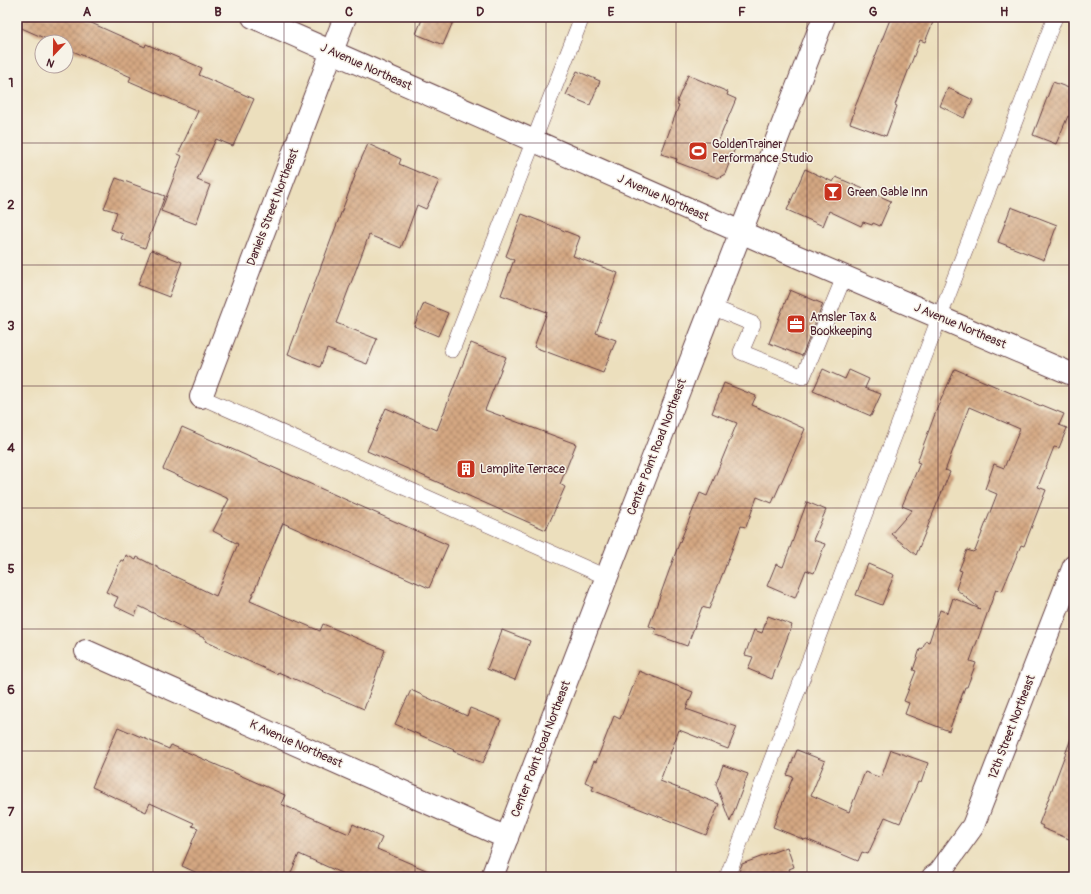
<svg xmlns="http://www.w3.org/2000/svg" width="1091" height="894" font-family="Pangolin,sans-serif">
<style>
.building{fill:url(#building-cross-hatch)}
.lines{fill:none;stroke-linecap:round;stroke-linejoin:round}
.service-casing{stroke:#623c41;stroke-width:16}
.minor-casing{stroke:#623c41;stroke-width:24}
.tertiary-casing{stroke:#623c41;stroke-width:24}
.secondary-casing{stroke:#623c41;stroke-width:24}
.service{stroke:#fff;stroke-width:15}
.minor{stroke:#fff;stroke-width:22}
.tertiary{stroke:#fff;stroke-width:22}
.secondary{stroke:#fff;stroke-width:22}
.grid{fill:none;stroke:#4a1f2b;stroke-width:1;stroke-opacity:0.55}
.labels{text-anchor:middle;dominant-baseline:central;stroke-width:3;stroke-linejoin:round;paint-order:stroke}
.street-label{font-size:12px;fill:#4a1f2b;stroke:#f7f3e8}
.poi-label{font-size:12px;fill:#4a1f2b;stroke:#f7f3e8;text-anchor:start}
.neatline{fill:none;stroke:#4a1f2b;stroke-width:1.5}
.grid-label{font-size:13px;text-anchor:middle;font-weight:bold;fill:#4a1f2b}
</style>
<defs>
<pattern id="building-cross-hatch" width="8" height="8" patternUnits="userSpaceOnUse"><rect width="8" height="8" fill="#d4a782"/><path d="M0 0l8 8M0 8l8-8" fill="none" stroke="#ae876b"/></pattern>
</defs>
<rect width="100%" height="100%" fill="#f7f3e8"/>
<filter id="ink" filterUnits="userSpaceOnUse"><feTurbulence type="fractalNoise" baseFrequency=".025" numOctaves="2"/><feDisplacementMap in="SourceGraphic" scale="8" xChannelSelector="R" yChannelSelector="G"/><feConvolveMatrix kernelMatrix="1 2 1 2 8 2 1 2 1" color-interpolation-filters="sRGB"/></filter>
<filter id="wash" filterUnits="userSpaceOnUse"><feTurbulence type="fractalNoise" baseFrequency=".012" numOctaves="4" result="noise"/><feDisplacementMap in="SourceGraphic" scale="16" xChannelSelector="R" yChannelSelector="G"/><feGaussianBlur stdDeviation="0.9" result="paint"/><feColorMatrix in="noise" values="0 0 0 0 0 0 0 0 0 0 0 0 0 0 0 0 0 1.4 0 .05"/><feComposite in="paint" operator="in"/></filter>
<g filter="url(#wash)">
<rect width="100%" height="100%" fill="#ecdfbd"/>
<g id="blocks">
<g class="building">
<path d="M17,17h61l67,30 1,-3 56,24 -3,7 55,24 -21,47 -17,-7 -19,41 13,5 -14,39 -35,-13 21,-55 -4,-2 20,-43 -69,-30 2,-4 -65,-29v-6h-13l-36,-16z"/>
<path d="M423,17h32l-12,28 -27,-11z"/>
<path d="M891,17h44l-10,25 -5,-2 -25,65 2,1 -11,30 -36,-13 4,-10 -1,-1z"/>
<path d="M577,71l23,10 -10,24 -24,-10z"/>
<path d="M688,75l40,17 -1,3 9,4 -18,43 17,6 -10,26 -7,4 -42,-16 1,-3 -16,-5 18,-49 -2,-1 1,-2 -1,-1z"/>
<path d="M1053,82l21,8v29l-6,-3 -12,28 -23,-9z"/>
<path d="M948,88l25,12 -9,18 -24,-12z"/>
<path d="M368,144l33,15 -2,5 40,17 -13,28 -9,-4 -16,43 -32,-13 -33,88 41,16 -10,25 -40,-15 -7,18 -32,-13 67,-178 -1,-1z"/>
<path d="M805,169l28,13 3,-5 55,24 -11,25 -7,-3 -1,2 -9,-3 -2,4 -32,-15 -6,15 -36,-16z"/>
<path d="M116,178l49,18 -20,52 -24,-9 2,-5 -12,-5 6,-17 -13,-4z"/>
<path d="M1011,207l46,18 -13,35 -46,-18z"/>
<path d="M522,214l58,23 -7,19 45,17 -22,60 20,7 -13,33 -69,-26 13,-35 -46,-17 13,-35 -8,-4z"/>
<path d="M151,250l31,12 -13,35 -31,-12z"/>
<path d="M790,290l33,14 -21,52 -33,-13z"/>
<path d="M424,303l24,10 -10,23 -24,-10z"/>
<path d="M471,343l35,14 -21,53 91,34 -16,40 5,3 -19,43 -179,-79 19,-43 51,22z"/>
<path d="M823,369l22,10 4,-9 20,9 -4,9 16,6 -10,22 -58,-25z"/>
<path d="M955,369l86,37 1,-1 22,9 -5,11 8,3 -8,20 -5,-1 -16,40 8,3 -22,56 -3,-1 -19,46 -6,-2 -26,72 6,2 -9,24h-2l-16,44 -44,-17 4,-11 -5,-2 12,-30 -3,-1 7,-21 2,1 4,-9 3,1 11,-32 8,3 5,-15 27,11 -24,-20 6,-18 -3,-1 8,-20 6,2 1,-1h1l22,-57 -12,-5 9,-25 10,4 16,-39 -51,-22 -24,64 1,-1 4,2 -34,83 -25,-21 21,-24 -10,-4 18,-43 -3,-1 21,-56z"/>
<path d="M724,383l32,13 -4,9 53,24 -33,74 -15,-6 -11,30 -5,-1 -32,83 -7,-2 -15,39 -33,-12 2,-5 -7,-3 28,-77 23,-56 7,3 30,-73 -25,-10z"/>
<path d="M182,427l266,118 -19,43 -146,-65 -33,78 70,30 3,-7 62,26 -21,59 -86,-37 -1,2 -38,-17 -34,-16 1,-2 -67,-33 -4,10 -21,-10 4,-9 -12,-5 15,-32 3,1 2,-6 10,5 1,-3 22,11v1l57,27 22,-52 -25,-13 16,-32 -66,-30z"/>
<path d="M807,502l19,8 -13,30 12,4 -11,29 -8,-3 -11,28 -28,-12 9,-22 7,3z"/>
<path d="M868,564l26,11 -12,30 -26,-10z"/>
<path d="M768,616l24,9 -20,54 -24,-10 5,-12 -8,-2 9,-25 8,3z"/>
<path d="M502,630l28,11 -15,39 -28,-11z"/>
<path d="M639,671l54,21 -7,17 51,18 -9,22 -49,-19 -19,51 59,23 -13,31 -114,-45 2,-4 -9,-4 9,-21 2,1 18,-46 6,3z"/>
<path d="M411,690l56,26 3,-8 31,12 -18,43 -30,-12 1,-1 -59,-26z"/>
<path d="M118,727l51,22 2,-4 114,50 -4,9 68,30 4,-10 29,14 -5,11 65,28h-92l-51,-23 -10,23h-83l-24,-11 16,-38 -6,-2 2,-3 -44,-20 -4,9 -54,-25z"/>
<path d="M1072,736h2v105l-32,-13 1,-2 -4,-2z"/>
<path d="M797,750l28,11 -14,34 38,17 16,-40 16,6 10,-28 37,13 -7,20 -3,-1 -18,41 -15,-6 -17,37 -6,-2 -4,9 -52,-22 -1,1 -32,-13 20,-50 -6,-2z"/>
<path d="M723,765l25,9 -18,48 -14,-38z"/>
<path d="M787,847l7,20 -5,2 3,8h-55l5,-13z"/>
</g>
</g>
</g>
<g filter="url(#ink)">
<use href="#blocks" fill-opacity="0" stroke="#623c41" stroke-width="1"/>
<g class="lines">
<defs>
<g id="service">
<path d="M712,307l41,17 -12,28 62,25 41,-100"/>
<path d="M452,350l130,-333"/>
<path d="M201,397l405,180"/>
<path d="M727,877l203,-535 125,-325"/>
</g>
<g id="minor">
<path d="M201,397l144,-380"/>
<path d="M86,651l421,187"/>
<path d="M933,877l6,-4 34,-47 101,-260"/>
</g>
<path id="tertiary" d="M253,17l515,227 306,131"/>
<path id="secondary" d="M492,877c108,-288 222,-573 332,-860"/>
</defs>
<use href="#service" class="service-casing"/>
<use href="#minor" class="minor-casing"/>
<use href="#tertiary" class="tertiary-casing"/>
<use href="#secondary" class="secondary-casing"/>
<use href="#service" class="service"/>
<use href="#minor" class="minor"/>
<use href="#tertiary" class="tertiary"/>
<use href="#secondary" class="secondary"/>
</g>
</g>
<path class="grid" d="M153,17v860M284,17v860M415,17v860M546,17v860M676,17v860M807,17v860M938,17v860M17,143h1057M17,265h1057M17,386h1057M17,508h1057M17,629h1057M17,751h1057"/>
<defs>
<symbol id="stadium-square" viewBox="-11 -11 22 22"><rect x="-9" y="-9" width="18" height="18" rx="4" fill="#c8321e" stroke="#f7f3e8"/><path d="M0-5a6.5 5 0 1 0 0 10a6.5 5 0 1 0 0-10ZM-3.5-1.8h7v3.6h-7Z" fill="#fff"/></symbol>
<symbol id="bar-square" viewBox="-11 -11 22 22"><rect x="-9" y="-9" width="18" height="18" rx="4" fill="#c8321e" stroke="#f7f3e8"/><path d="M-6-5H6L.8 .8V4.5H3.5V6h-7V4.5H-.8V.8Z" fill="#fff"/></symbol>
<symbol id="office-square" viewBox="-11 -11 22 22"><rect x="-9" y="-9" width="18" height="18" rx="4" fill="#c8321e" stroke="#f7f3e8"/><path d="M-6-3h4V-5.5h4V-3h4V5H-6ZM-1-4.5V-3h2v-1.5ZM-6 0V1H6V0Z" fill="#fff"/></symbol>
<symbol id="building-square" viewBox="-11 -11 22 22"><rect x="-9" y="-9" width="18" height="18" rx="4" fill="#c8321e" stroke="#f7f3e8"/><path d="M-4-6H4V6H1V3H-1V6H-4ZM-2.5-4.3h1.7v1.8h-1.7ZM.8-4.3h1.7v1.8H.8ZM-2.5-1h1.7V.8h-1.7ZM.8-1h1.7V.8H.8Z" fill="#fff"/></symbol>
</defs>
<g fill-rule="evenodd">
<use href="#stadium-square" x="687" y="140" width="22" height="22"/>
<use href="#bar-square" x="822" y="181" width="22" height="22"/>
<use href="#office-square" x="785" y="313" width="22" height="22"/>
<use href="#building-square" x="455" y="458" width="22" height="22"/>
</g>
<g class="labels">
<g class="street-label">
<text transform="translate(366 67) rotate(24)">J Avenue Northeast</text>
<text transform="translate(663 198) rotate(24)">J Avenue Northeast</text>
<text transform="translate(273 207) rotate(-69)">Daniels Street Northeast</text>
<text transform="translate(960 326) rotate(23)">J Avenue Northeast</text>
<text transform="translate(657 447) rotate(-69)">Center Point Road Northeast</text>
<text transform="translate(1012 727) rotate(-69)">12th Street Northeast</text>
<text transform="translate(296 744) rotate(24)">K Avenue Northeast</text>
<text transform="translate(541 749) rotate(-69)">Center Point Road Northeast</text>
</g>
<g class="poi-label">
<text x="712" y="144">GoldenTrainer<tspan x="712" dy="14">Performance Studio</tspan></text>
<text x="847" y="192">Green Gable Inn</text>
<text x="810" y="317">Amsler Tax &amp;<tspan x="810" dy="14">Bookkeeping</tspan></text>
<text x="480" y="469">Lamplite Terrace</text>
</g>
</g>
<rect width="1091" height="894" fill="none" stroke="#f7f3e8" stroke-width="44"/>
<g transform="translate(54 54) rotate(202)"><circle r="19" fill="#f7f3e8" stroke="#b29e9c"/>
<path d="M0-3L7 15L0 10L-7 15Z" fill="#c8321e"/>
<text y="-6" font-size="11" font-weight="bold" text-anchor="middle" fill="#4a1f2b">N</text>
</g>
<rect x="22" y="22" width="1047" height="850" class="neatline"/>
<g class="grid-label">
<text x="87" y="16">A</text>
<text x="218" y="16">B</text>
<text x="349" y="16">C</text>
<text x="480" y="16">D</text>
<text x="611" y="16">E</text>
<text x="742" y="16">F</text>
<text x="873" y="16">G</text>
<text x="1004" y="16">H</text>
<text x="11" y="87">1</text>
<text x="11" y="209">2</text>
<text x="11" y="330">3</text>
<text x="11" y="452">4</text>
<text x="11" y="573">5</text>
<text x="11" y="694">6</text>
<text x="11" y="816">7</text>
</g>
</svg>
